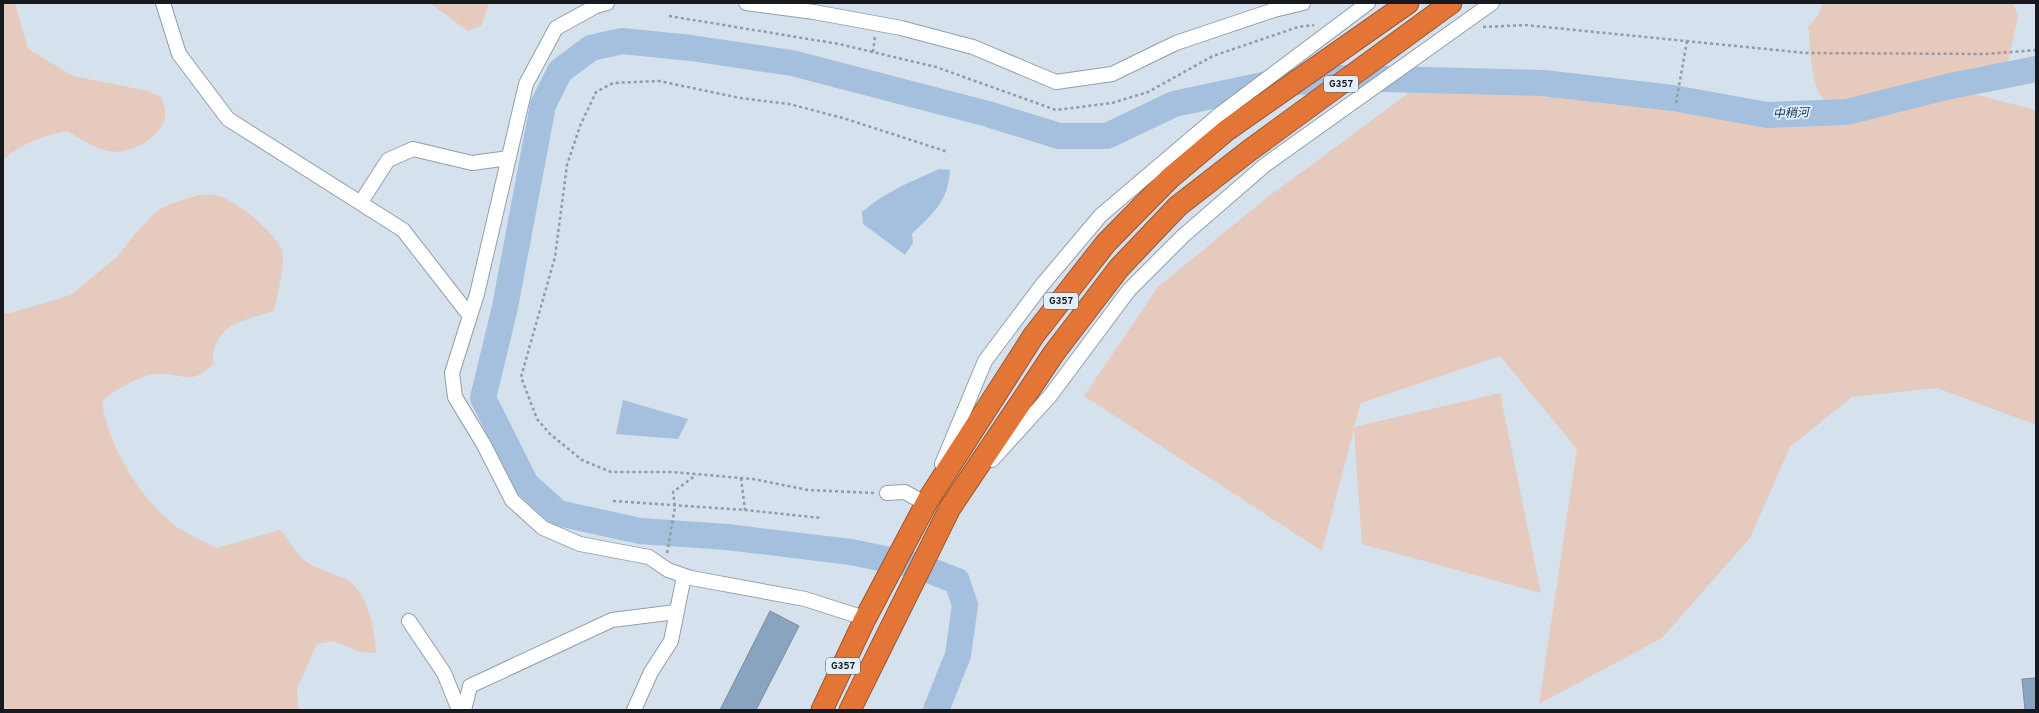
<svg xmlns="http://www.w3.org/2000/svg" width="2039" height="713" font-family="Overpass,'Noto Sans SC',sans-serif">
<style>
.green{fill:#e5cabd}
.water{fill:#a4c0de}
.lines{fill:none;stroke-linecap:round;stroke-linejoin:round}
.river{stroke:#a4c0de;stroke-width:26}
.building{fill:#88a4c1;stroke:#808b96}
.minor-casing{stroke:#949faa;stroke-width:16}
.highway-casing{stroke:#9b562e;stroke-width:23}
.path{stroke:#929aa4;stroke-width:2.5;stroke-dasharray:3 3;stroke-linecap:butt}
.minor{stroke:#fff;stroke-width:14}
.highway{stroke:#e37637;stroke-width:21}
.labels{text-anchor:middle;dominant-baseline:central;stroke-width:3.5;stroke-linejoin:round;paint-order:stroke}
.shield{fill:#e3effb;stroke:#545a60;stroke-width:1}
.shield-label{font-size:10px;font-weight:bold;fill:#161a1e}
.water-label{font-size:12px;font-style:italic;fill:#053359;stroke:#e3effb}
</style>
<rect width="100%" height="100%" fill="#d6e1ee"/>
<g class="green">
<path d="M3,3h12l13,46 45,27 75,15 13,6c1,5 4,10 4,15 2,24 -36,44 -57,39 -14,-3 -29,-13 -41,-20 -23,4 -47,13 -64,29z"/>
<path d="M430,3h59l-7,22 -14,6z"/>
<path d="M1823,3h190l5,13 -11,51 -165,42c-6,-4 -14,-7 -19,-11 -13,-13 -12,-53 -15,-71l11,-13z"/>
<path d="M1543,83l130,15 94,17 80,-3 99,-25 90,23v315l-99,-37 -85,9 -62,50 -40,91 -88,100 -123,66 38,-255 -77,-93 -139,47 -7,24 146,-34 41,200 -179,-49 -8,-115 -32,122 -238,-155 74,-109 111,-91 140,-103z"/>
<path d="M199,195c5,0 11,-1 16,0 19,3 60,37 67,55 4,13 -5,47 -8,61 -32,10 -62,13 -61,53 -25,24 -29,8 -55,10 -20,1 -40,15 -56,27 5,43 39,100 75,126 12,8 27,15 40,21l63,-18c11,9 14,24 27,32 12,9 29,11 42,19 19,13 26,50 27,72l-15,-1 -28,-11 -16,3 -20,44 1,22h-295v-397h7l61,-18 46,-38 18,-23 22,-23 13,-7z"/>
</g>
<g class="water">
<path d="M939,169l11,1c-2,32 -16,42 -38,64l1,9 -8,12 -42,-31 -1,-12c22,-20 51,-31 77,-43z"/>
<path d="M623,400l65,19 -10,20 -62,-5z"/>
</g>
<g class="lines">
<path class="river" d="M936,710l22,-55 7,-50 -8,-24 -39,-15 -67,-14 -124,-15 -87,-6 -82,-18 -32,-29 -43,-86 22,-91 38,-202 17,-34 31,-23 31,-7 69,7 101,15 196,51 71,22h48l67,-32 89,-19 81,-7 199,5 130,15 94,17 80,-3 99,-25 90,-18"/>
</g>
<g class="building">
<path d="M770,611l29,15 -43,84h-36z"/>
<path d="M2036,678v32h-11l-3,-31z"/>
</g>
<g class="lines">
<defs>
<g id="minor">
<path d="M163,3l16,51 49,65 175,111 67,86"/>
<path d="M607,3l-11,3 -40,22 -30,56 -49,210 -25,79 3,24 29,48 28,55 31,28 37,16 69,13 19,13 23,8 114,21 50,16 9,6"/>
<path d="M746,3l68,9 87,16 72,19 83,35 56,-8 64,-31 98,-33 29,-7"/>
<path d="M361,202l27,-42 25,-11 59,14 37,-5"/>
<path d="M992,460l58,-64 79,-106 54,-54 82,-71 227,-162"/>
<path d="M942,464l43,-103 57,-76 59,-70 119,-101 148,-111"/>
<path d="M887,493l18,-1 21,12"/>
<path d="M409,621l35,52 15,37"/>
<path d="M464,710l6,-24 142,-66 64,-8"/>
<path d="M634,710l17,-38 20,-31 13,-65"/>
</g>
<g id="highway">
<path d="M822,710l42,-89 64,-121 106,-165 72,-92 64,-65 57,-48 181,-127"/>
<path d="M850,710l100,-202 104,-155 65,-85 59,-62 72,-56 201,-147"/>
</g>
</defs>
<use href="#minor" class="minor-casing"/>
<use href="#highway" class="highway-casing"/>
<g class="path">
<path d="M669,16l170,28 97,23 120,43 56,-7 36,-11 65,-36 85,-29 16,-2"/>
<path d="M1483,27l42,-2 281,28 180,1 50,-4"/>
<path d="M873,52l2,-16"/>
<path d="M1676,103l11,-62"/>
<path d="M741,478l4,32"/>
<path d="M874,493l-66,-3 -55,-11 -82,-7h-60l-29,-12 -32,-26 -13,-15 -16,-42 34,-120 12,-92 13,-39 16,-34 17,-9 46,-2 81,17 49,6 54,14 105,34"/>
<path d="M613,501l132,9 76,8"/>
<path d="M667,553l8,-46 -2,-15 23,-17"/>
</g>
<use href="#minor" class="minor"/>
<use href="#highway" class="highway"/>
</g>
<g class="labels">
<g class="shield">
<rect x="1324" y="76" width="34" height="16" rx="3"/>
<rect x="1044" y="293" width="34" height="16" rx="3"/>
<rect x="826" y="658" width="34" height="16" rx="3"/>
</g>
<g class="shield-label">
<text x="1341" y="84">G357</text>
<text x="1061" y="301">G357</text>
<text x="843" y="666">G357</text>
</g>
<g class="water-label">
<text transform="translate(1791 114) rotate(-2)">中稍河</text>
</g>
</g>
<rect width="2039" height="713" fill="none" stroke="#161a1e" stroke-width="8"/>
</svg>
